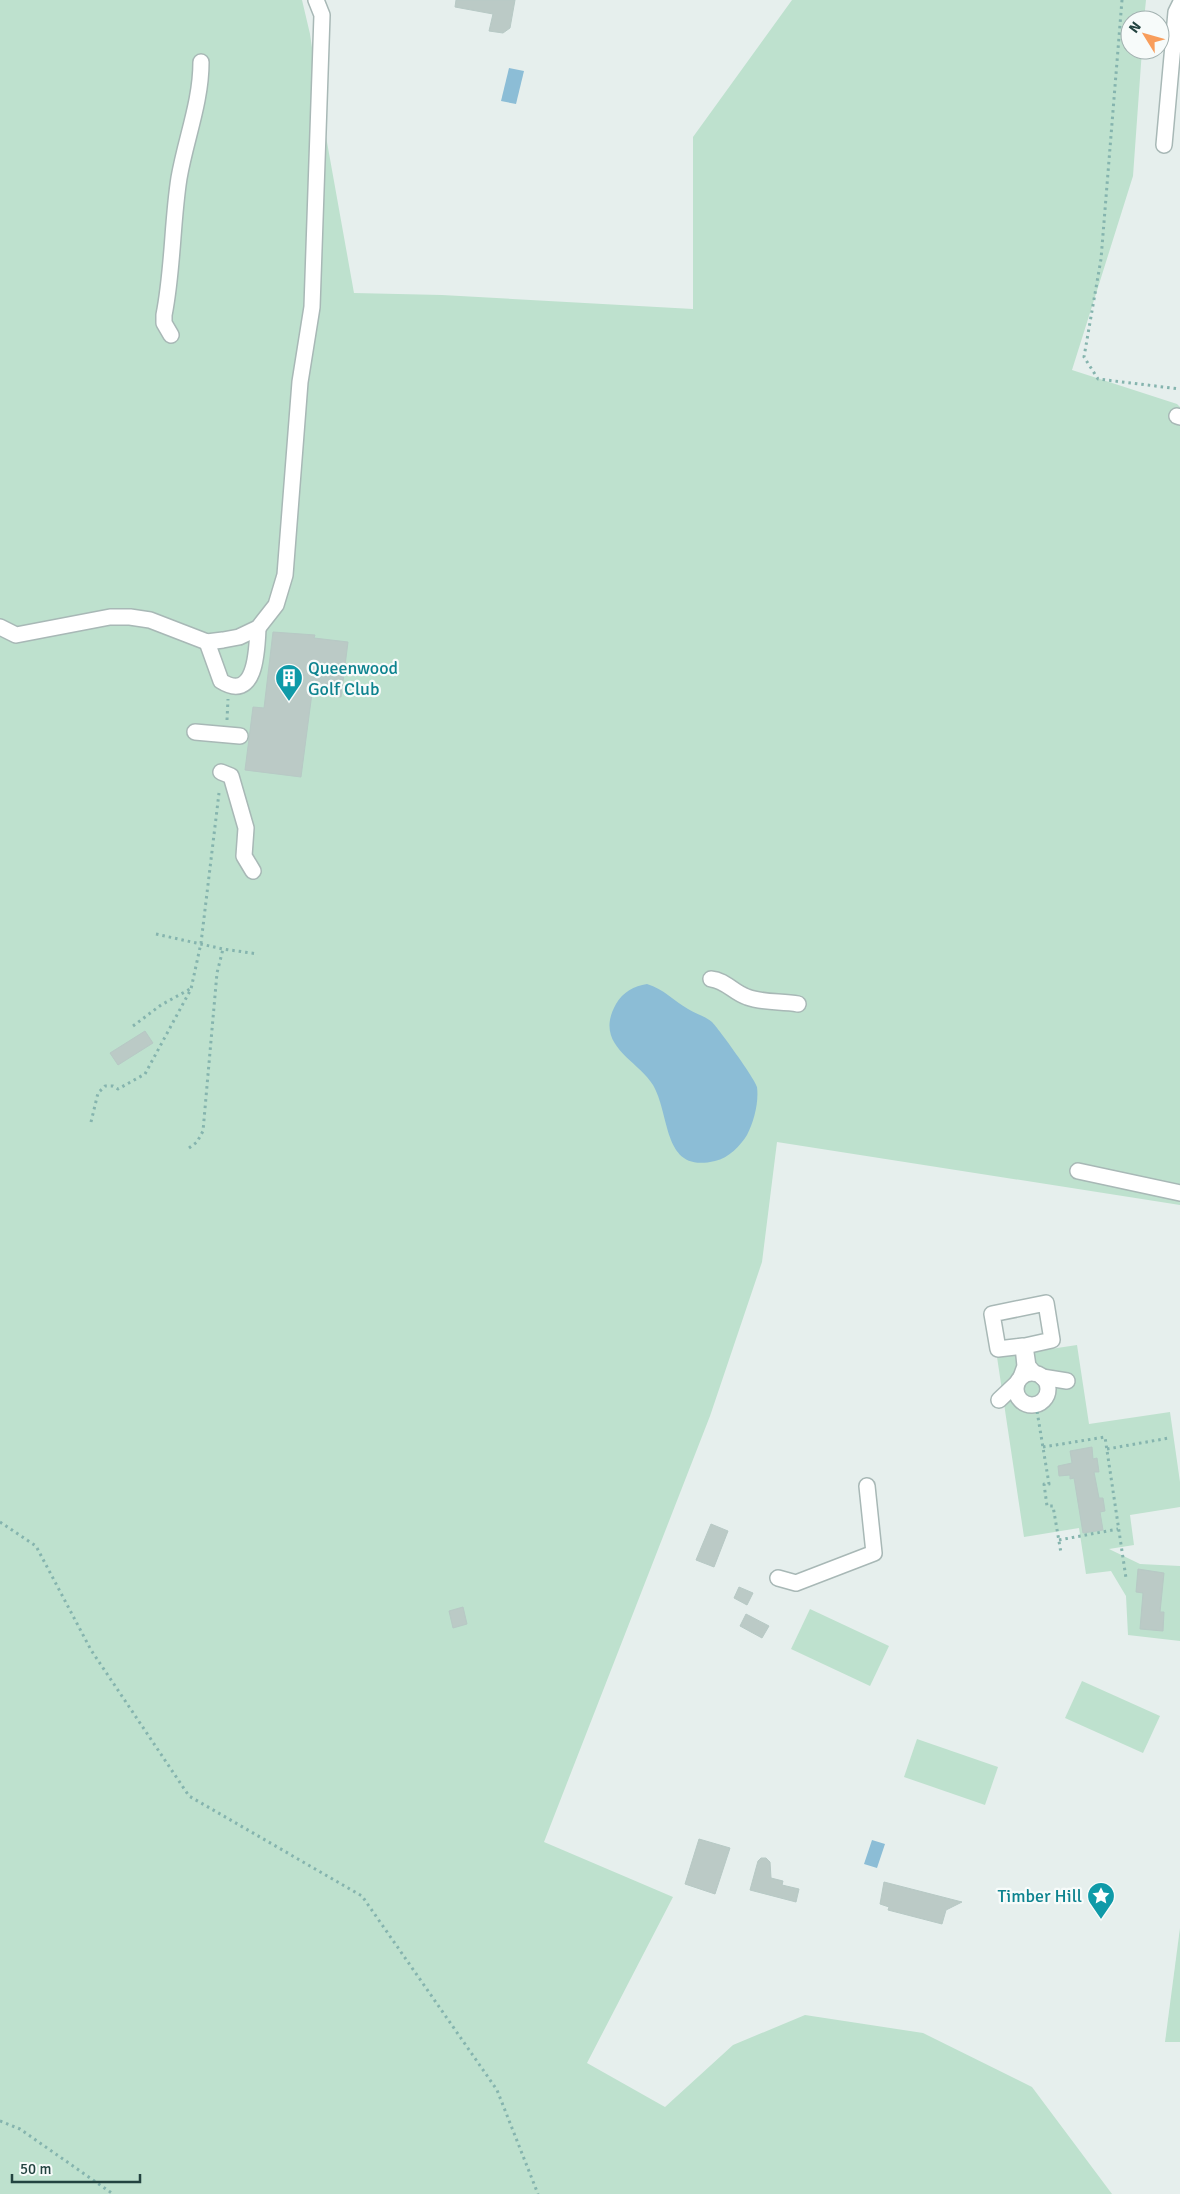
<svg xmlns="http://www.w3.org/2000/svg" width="1180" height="2194" font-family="Signika,sans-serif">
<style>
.green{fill:#bee1ce}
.water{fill:#8cbdd6}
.building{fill:#bbcac6;stroke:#b7c9c5}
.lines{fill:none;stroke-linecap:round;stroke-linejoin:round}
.minor-casing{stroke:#a8b8b6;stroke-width:18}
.path{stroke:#85b4ae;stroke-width:3;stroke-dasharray:2.5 4;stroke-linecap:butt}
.minor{stroke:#fff;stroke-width:15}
.labels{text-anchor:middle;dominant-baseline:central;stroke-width:4.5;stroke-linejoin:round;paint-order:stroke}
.culture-label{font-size:18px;fill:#0d838f;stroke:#f7fbfa;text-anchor:start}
</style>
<rect width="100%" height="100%" fill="#e6efed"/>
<g class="green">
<path d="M0,0h302l8,34 10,69 34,190 88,2 251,14v-172l99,-137h354l-2,20h-14v30h12l-9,126 -61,194 105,34 3,3v798l-403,-63 -15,120 -52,154 -166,426 129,55 -86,166 78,44 68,-62 72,-30 118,18 109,54 80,107h-1112z"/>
<path d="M1077,1345l12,79 81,-12 10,70v25l-50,8 4,30 -25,4 31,15 40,2v75l-52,-6 -2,-39 -15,-25 -25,3 -7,-46 -55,9 -27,-180z"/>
<path d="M810,1609l79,37 -19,40 -79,-37z"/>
<path d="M1082,1681l78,35 -17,37 -78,-35z"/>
<path d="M917,1739l81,28 -13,38 -81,-28z"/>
<path d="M1180,1928v114h-15z"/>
</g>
<g class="water">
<path d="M509,68l15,3 -8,33 -15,-3z"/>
<path d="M647,984c17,5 27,17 41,25 8,5 17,7 24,13 6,6 44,58 45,65 2,15 -3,35 -10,48 -7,11 -18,23 -32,26 -53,13 -44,-45 -62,-76 -16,-26 -60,-40 -37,-81 7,-12 18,-18 31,-20z"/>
<path d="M872,1840l13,4 -8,24 -13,-4z"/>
</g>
<g class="building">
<path d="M456,0h59l-5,28 -7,5 -14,-2 4,-17 -38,-7z"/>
<path d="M273,632l42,3 -1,3 34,4 -7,55 -29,-4 -11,84 -56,-7 8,-63 11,1z"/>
<path d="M145,1031l8,12 -35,22 -8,-12z"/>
<path d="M1092,1447l1,12 4,-1 2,14h-5l5,26h4l2,13 -5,1 3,18 -20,3 -9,-55 -4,1v-4l-11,1 -1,-10 14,-3 -2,-12z"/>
<path d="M711,1524l17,7 -14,36 -18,-7z"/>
<path d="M1138,1569l26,4 -4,39h4l-1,19 -23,-2 3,-36 -7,-1z"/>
<path d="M739,1587l14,6 -6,12 -13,-7z"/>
<path d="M463,1607l4,17 -14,4 -4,-17z"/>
<path d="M746,1614l23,12 -7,12 -22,-12z"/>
<path d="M699,1839l31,9 -15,46 -30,-10z"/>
<path d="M761,1858h5l4,4 1,16 12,3 -1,4 17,4 -3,13 -46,-12 8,-29z"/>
<path d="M884,1882l78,20 -16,8 -4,14 -54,-14 1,-3 -9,-3z"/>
</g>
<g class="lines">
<defs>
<g id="minor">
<path d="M1164,145l12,-133 4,-8"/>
<path d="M171,335l-7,-12v-8c9,-45 8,-92 15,-137 7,-40 22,-76 22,-116"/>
<path d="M1177,416l3,1"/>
<path d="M0,627l16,8 94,-18h20l20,3 57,22 16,-2 16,-3 19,-9 18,-23 9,-30 15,-193 12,-75 10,-292 -6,-15"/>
<path d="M207,642l14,39c35,22 36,-31 37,-53"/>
<path d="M195,732l45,4"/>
<path d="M221,772l10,4 15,52 -2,28 9,15"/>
<path d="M711,979c14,1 23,14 36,18 16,6 34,4 51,7"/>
<path d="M1078,1171l102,22"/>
<circle cx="1032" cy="1389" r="16"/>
<path d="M1021,1377l4,-11 -2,-20 -25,3 -6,-35 54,-11 6,37 -27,6 3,20 6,7"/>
<path d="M1042,1377l25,4"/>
<path d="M999,1400l18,-17"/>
<path d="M778,1578l18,5 78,-30 -7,-67"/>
</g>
</defs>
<use href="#minor" class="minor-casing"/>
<g class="path">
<path d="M1122,0l-21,259 -17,98 14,22 82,10"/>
<path d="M227,720l1,-21"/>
<path d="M156,934l67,15 35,5"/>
<path d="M133,1026l28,-21 29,-16"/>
<path d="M91,1122l7,-29 7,-7h8l5,3 27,-15 46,-85 10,-46 18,-150"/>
<path d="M189,1148l8,-6 6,-11 14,-158 6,-24"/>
<path d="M1036,1405l13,79h-5l3,22h6l8,47"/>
<path d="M1043,1447l62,-10 21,141"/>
<path d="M1107,1449l62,-11"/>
<path d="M0,1522l36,24 55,104 98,146 173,100 135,194 41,104"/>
<path d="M1059,1540l59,-11"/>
<path d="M0,2121l20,8 93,65"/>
</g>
<use href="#minor" class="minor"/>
</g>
<defs>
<symbol id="building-pin" viewBox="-11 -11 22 30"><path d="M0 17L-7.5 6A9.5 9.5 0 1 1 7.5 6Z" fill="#0f9aa8" stroke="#f7fbfa"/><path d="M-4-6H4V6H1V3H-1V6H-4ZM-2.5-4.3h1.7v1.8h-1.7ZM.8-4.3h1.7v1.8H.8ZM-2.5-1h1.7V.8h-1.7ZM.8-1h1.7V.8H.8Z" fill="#fff"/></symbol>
<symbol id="sight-pin" viewBox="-11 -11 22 30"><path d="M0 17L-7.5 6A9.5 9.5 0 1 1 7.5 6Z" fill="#0f9aa8" stroke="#f7fbfa"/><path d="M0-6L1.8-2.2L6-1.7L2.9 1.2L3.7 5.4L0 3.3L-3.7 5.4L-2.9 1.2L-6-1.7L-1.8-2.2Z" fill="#fff"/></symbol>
</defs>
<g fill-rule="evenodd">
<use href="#building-pin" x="273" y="662" width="32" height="43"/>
<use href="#sight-pin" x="1085" y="1880" width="32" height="43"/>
</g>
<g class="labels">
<g class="culture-label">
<text x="308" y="668">Queenwood<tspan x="308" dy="21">Golf Club</tspan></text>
<text x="1082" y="1896" text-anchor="end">Timber Hill</text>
</g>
</g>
<g transform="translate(1145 35) rotate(307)"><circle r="24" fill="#f7fbfa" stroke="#a2b1b0"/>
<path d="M0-4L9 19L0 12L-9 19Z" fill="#f89d5b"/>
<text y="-8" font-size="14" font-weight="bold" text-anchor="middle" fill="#234340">N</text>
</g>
<path d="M12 2174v8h128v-8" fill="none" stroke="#234340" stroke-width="2.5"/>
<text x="20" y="2174" font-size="15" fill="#234340" stroke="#f7fbfa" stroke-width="4" paint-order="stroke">50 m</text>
</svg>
